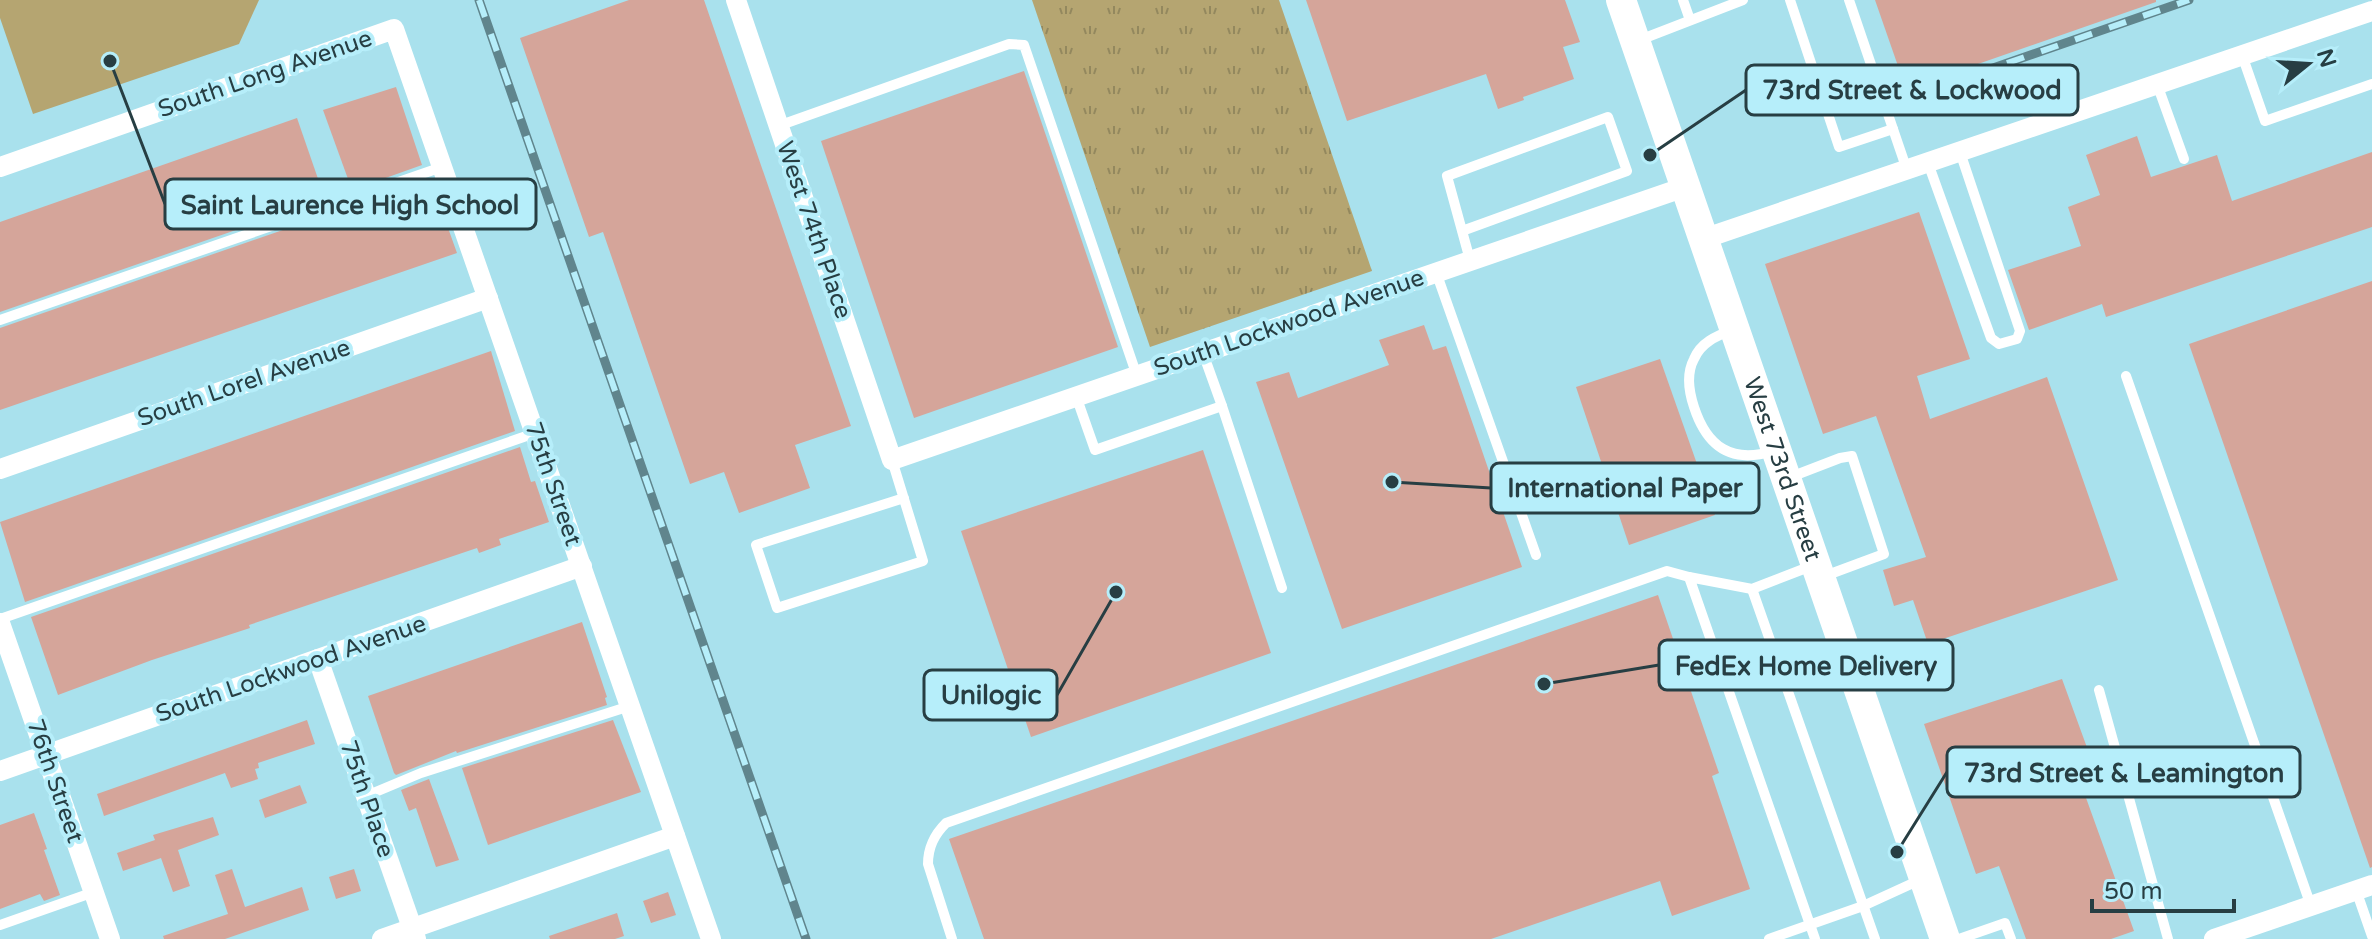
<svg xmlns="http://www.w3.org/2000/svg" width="2372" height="939" font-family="'Varela Round',sans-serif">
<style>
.grass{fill:url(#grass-tufts)}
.pitch{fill:#b5a571}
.building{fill:#d5a59a}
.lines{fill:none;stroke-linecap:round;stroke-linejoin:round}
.lane{stroke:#fff;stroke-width:10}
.street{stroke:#fff;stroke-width:20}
.secondary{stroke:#fff;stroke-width:30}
.rail-casing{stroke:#60858d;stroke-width:9}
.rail{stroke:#b6eefa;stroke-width:6;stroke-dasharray:18;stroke-linecap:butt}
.labels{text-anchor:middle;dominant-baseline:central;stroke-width:8;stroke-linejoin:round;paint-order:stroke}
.street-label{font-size:24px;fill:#273e43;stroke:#b6eefa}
.leader{fill:none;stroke:#273e43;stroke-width:3}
.callout-dot{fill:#273e43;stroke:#b6eefa;stroke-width:3}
.callout{fill:#b6eefa;stroke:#273e43;stroke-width:3}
.callout-label{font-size:26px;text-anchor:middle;font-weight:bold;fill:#273e43}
</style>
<defs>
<pattern id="grass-tufts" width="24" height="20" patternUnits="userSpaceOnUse" patternTransform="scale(2)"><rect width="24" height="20" fill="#b5a571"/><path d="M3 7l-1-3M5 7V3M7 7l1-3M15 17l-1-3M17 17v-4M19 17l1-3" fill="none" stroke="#93885e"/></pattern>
</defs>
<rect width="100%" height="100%" fill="#a9e1ed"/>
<path class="grass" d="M1032,0h247l93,271 -222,76z"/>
<path class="pitch" d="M0,0h259l-20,44 -206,70 -33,-96z"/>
<g class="building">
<path d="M629,0h75l147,426 -56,19 15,43 -71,25 -15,-41 -34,12 -87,-252 -14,5 -69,-199z"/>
<path d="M1306,0h259l15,42 -17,5 11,32 -51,18 1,3 -26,9 -12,-35 -139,47z"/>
<path d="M1875,0h281v2l-250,87z"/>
<path d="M1024,71l94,276 -204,71 -93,-277z"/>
<path d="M396,87l26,78 -70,25 -29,-80z"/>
<path d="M297,118l28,81 -325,113v-90z"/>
<path d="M2137,136l14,41 66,-22 15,46 140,-49v75l-266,90 -4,-13 -73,26 -21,-60 73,-24 -13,-39 32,-12 -14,-40z"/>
<path d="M427,180l12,36 4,-2 14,39 -457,157v-82z"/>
<path d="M1919,212l51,147 -53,17 13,43 117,-42 71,203 -190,64 -15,-44 -19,6 -11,-36 43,-13 -50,-141 -53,18 -58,-170z"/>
<path d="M2372,281v586l-2,1 -181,-524z"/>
<path d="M1424,325l9,25 13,-4 76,221 -180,62 -86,-247 33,-10 9,26 91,-33 -10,-25z"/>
<path d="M491,351l24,80 -490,171 -25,-80z"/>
<path d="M1660,359l55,156 -86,30 -53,-158z"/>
<path d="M520,447l11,35 4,-1 14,41 -50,17 2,6 -22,8 -2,-5 -228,77 1,3 -98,32 -94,35 -27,-78z"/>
<path d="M1203,450l68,203 -240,84 -70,-206z"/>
<path d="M1658,595l61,178 -7,3 38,113 -78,27 -12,-35 -169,58h-507l-35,-100z"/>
<path d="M582,622l25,75 -2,1 2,7 -150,48 -1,-2 -60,24 -2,-2 -26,-77z"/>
<path d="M2062,679l27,74 -17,6 62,172 -23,8h-85l-27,-73 -23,8 -52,-150z"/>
<path d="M307,720l8,24 -57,19 1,5 -4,1 3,10 -27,9 -6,-15 -121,43 -7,-22z"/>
<path d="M613,720l28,72 -153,53 -26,-77z"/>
<path d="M429,779l30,81 -23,7 -20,-59 -7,3 -8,-21z"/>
<path d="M300,785l7,18 -42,15 -6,-18z"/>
<path d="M34,813l13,36 -3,1 16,45 -16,6 -4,-7 -40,15v-84z"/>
<path d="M213,817l6,18 -41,15 12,36 -17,6 -12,-34 -38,13 -6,-18 38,-13 -2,-5z"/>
<path d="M232,869l13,38 57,-20 7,23 -84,29h-61l-1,-3 65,-22 -13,-39z"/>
<path d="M354,869l7,22 -25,8 -7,-22z"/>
<path d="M668,892l8,23 -25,8 -8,-22z"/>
<path d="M617,913l7,23 -9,3h-65l-1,-3z"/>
</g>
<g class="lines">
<g class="lane">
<path d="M1683,0l7,20"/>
<path d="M1790,0l49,147 54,-18"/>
<path d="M1849,0l58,170"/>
<path d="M1637,41l106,-41"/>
<path d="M2242,55l23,66 107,-37"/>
<path d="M2157,84l27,75"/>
<path d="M778,126l231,-82 15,1 113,331"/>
<path d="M1928,163l63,175 8,6 18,-5 3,-8 -60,-179"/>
<path d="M1462,231l165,-60 -19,-54 -161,59 23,84"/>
<path d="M1436,272l100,283"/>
<path d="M0,320l442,-153"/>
<path d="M1732,330c-15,6 -31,12 -38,29 -8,15 -5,33 0,48 13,40 38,57 79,44"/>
<path d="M2126,376l185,530"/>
<path d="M1076,396l19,54 127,-44 -19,-53"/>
<path d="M1222,406l60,182"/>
<path d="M892,460l31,101 -146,47 -21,-63 148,-47"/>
<path d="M1788,478l52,-20 12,-2 32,98 -62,23"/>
<path d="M1814,565l-62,24 -63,-12 126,362"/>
<path d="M1752,589l123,350"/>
<path d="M0,619l535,-186"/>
<path d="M2099,690l69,249"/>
<path d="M366,796l55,-23 209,-67"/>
<path d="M2356,890l16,46"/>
<path d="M0,925l94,-33"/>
<path d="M952,939l-24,-75c0,-17 6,-29 18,-41l721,-252 22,6"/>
<path d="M1769,939l94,-33 59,-27"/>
<path d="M1959,939l46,-16 6,16"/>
</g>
<g class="street">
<path d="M736,0l156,460 793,-273"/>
<path d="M0,167l394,-138 317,910"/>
<path d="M1703,239l669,-228"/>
<path d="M0,469l488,-171"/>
<path d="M0,623l110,316"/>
<path d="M318,659l98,280"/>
<path d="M0,771l582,-205"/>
<path d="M382,939l293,-103"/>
<path d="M2214,939l158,-54"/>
</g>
<path class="secondary" id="s1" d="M1621,0l324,939"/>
<defs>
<g id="rail">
<path d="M479,0l327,939"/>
<path d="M1973,75l216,-75"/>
</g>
</defs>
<use href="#rail" class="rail-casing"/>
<use href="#rail" class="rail"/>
</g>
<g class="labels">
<g class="street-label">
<text transform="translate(265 74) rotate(-19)">South Long Avenue</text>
<text transform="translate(814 230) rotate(71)">West 74th Place</text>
<text transform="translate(1289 323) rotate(-19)">South Lockwood Avenue</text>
<text transform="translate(244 383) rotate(-19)">South Lorel Avenue</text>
<text stroke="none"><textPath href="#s1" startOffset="496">West 73rd Street</textPath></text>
<text transform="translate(553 484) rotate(71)">75th Street</text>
<text transform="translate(291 669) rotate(-19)">South Lockwood Avenue</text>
<text transform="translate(55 781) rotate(71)">76th Street</text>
<text transform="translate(367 799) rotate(71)">75th Place</text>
</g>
</g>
<path class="leader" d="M1650 155L1746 90M110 61L165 204M1392 482L1491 488M1544 684L1659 665M1116 592L1057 695M1897 852L1947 772"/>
<g class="callout-dot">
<circle cx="1650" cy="155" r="8"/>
<circle cx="110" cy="61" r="8"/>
<circle cx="1392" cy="482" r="8"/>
<circle cx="1544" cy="684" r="8"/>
<circle cx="1116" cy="592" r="8"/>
<circle cx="1897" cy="852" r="8"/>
</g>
<g class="callout">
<rect x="1746" y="65" width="332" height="50" rx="8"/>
<rect x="165" y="179" width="371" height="50" rx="8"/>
<rect x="1491" y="463" width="268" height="50" rx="8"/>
<rect x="1659" y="640" width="294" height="50" rx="8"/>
<rect x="924" y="670" width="133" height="50" rx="8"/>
<rect x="1947" y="747" width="353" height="50" rx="8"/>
</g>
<g class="callout-label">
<text x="1912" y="99">73rd Street &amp; Lockwood</text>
<text x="350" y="214">Saint Laurence High School</text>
<text x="1625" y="497">International Paper</text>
<text x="1806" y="675">FedEx Home Delivery</text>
<text x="991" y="704">Unilogic</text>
<text x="2124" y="782">73rd Street &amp; Leamington</text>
</g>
<g transform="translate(2308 64) rotate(72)" stroke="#b6eefa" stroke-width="6" paint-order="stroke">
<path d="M0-6L14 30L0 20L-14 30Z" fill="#273e43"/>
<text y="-12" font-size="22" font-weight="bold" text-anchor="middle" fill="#273e43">N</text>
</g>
<path d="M2092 899v12h142v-12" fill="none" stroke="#273e43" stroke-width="4"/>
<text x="2104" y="899" font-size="24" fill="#273e43" stroke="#b6eefa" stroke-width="6" paint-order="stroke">50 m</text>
</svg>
